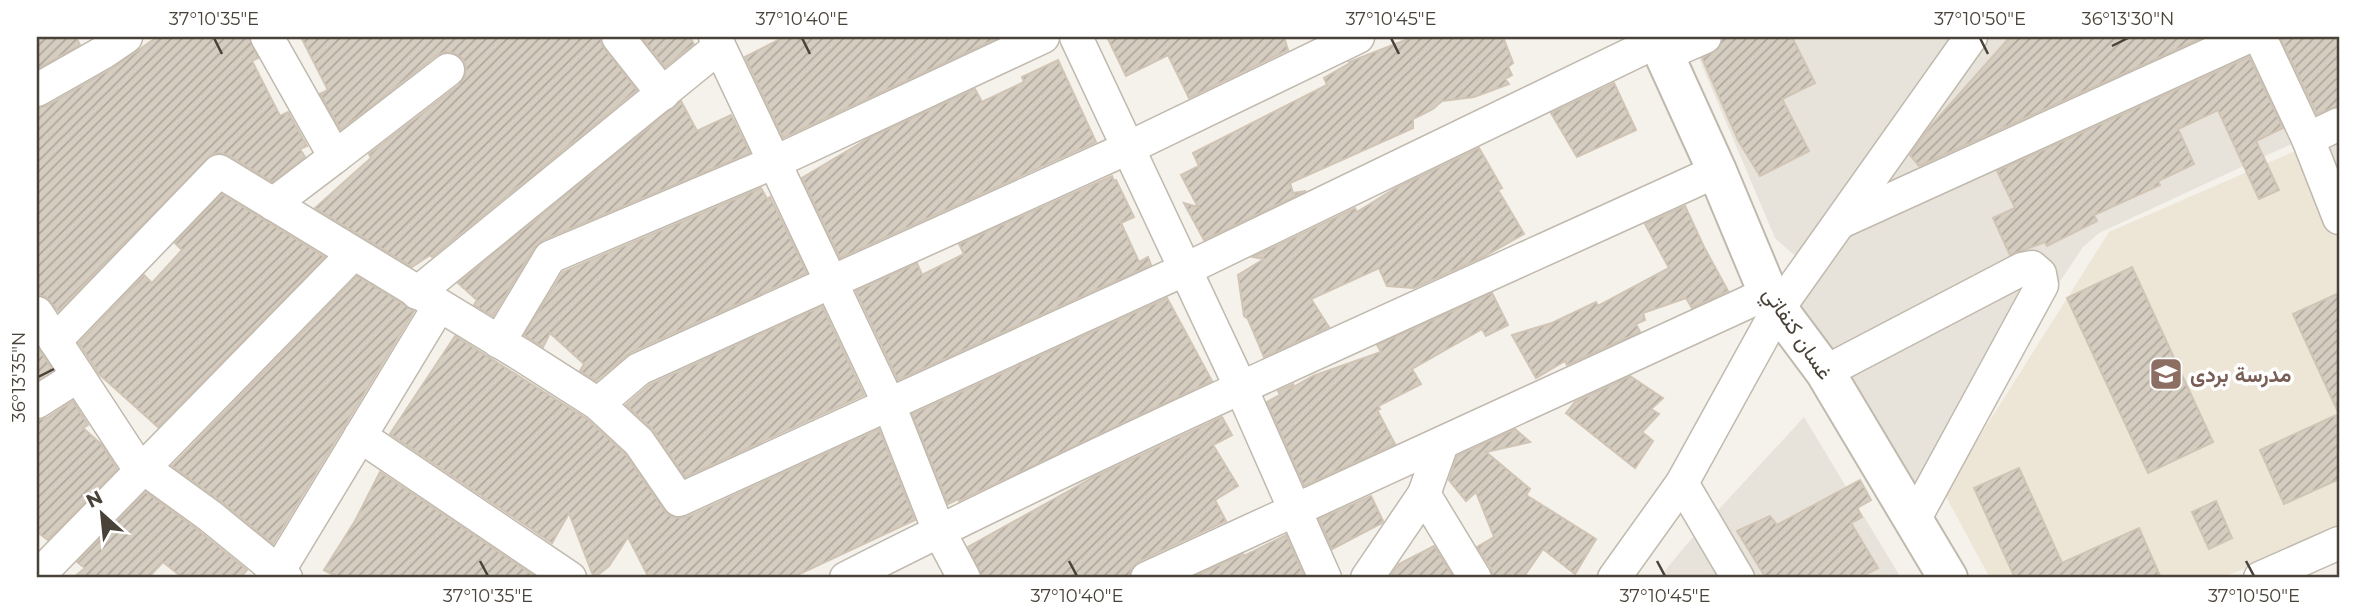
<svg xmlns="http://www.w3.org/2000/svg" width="2376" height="615" font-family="Montserrat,Vazirmatn,sans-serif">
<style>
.residential{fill:#e8e3da}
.education{fill:#ede5d6}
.building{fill:url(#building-hatch);stroke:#d0c4b5;stroke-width:2}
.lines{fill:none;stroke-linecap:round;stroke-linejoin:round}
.minor-casing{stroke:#c0b9ae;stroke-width:35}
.tertiary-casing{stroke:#c0b9ae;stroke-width:42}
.minor{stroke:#fff;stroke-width:32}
.tertiary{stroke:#fff;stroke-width:38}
.ticks{fill:none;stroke:#494239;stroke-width:2.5}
.labels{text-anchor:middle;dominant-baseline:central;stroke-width:7;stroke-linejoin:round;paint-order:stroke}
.street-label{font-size:21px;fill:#494239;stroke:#fff}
.education-label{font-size:21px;font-weight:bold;fill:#785e54;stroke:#fff;text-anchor:start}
.neatline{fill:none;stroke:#494239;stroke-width:2.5}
.ticks-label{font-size:18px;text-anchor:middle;fill:#494239}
</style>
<defs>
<pattern id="building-hatch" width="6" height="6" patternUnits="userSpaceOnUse" patternTransform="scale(1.75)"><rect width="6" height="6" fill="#d6cdc1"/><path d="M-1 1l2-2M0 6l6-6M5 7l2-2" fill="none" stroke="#b0a89e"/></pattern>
</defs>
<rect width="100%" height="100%" fill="#f5f1eb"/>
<g class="residential">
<path d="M1690,37h260l-39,54 -108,172 -28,-25z"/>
<path d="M1986,37h353v153l-26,-56 -214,99 -16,14 -171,256 -118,-198 174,-238z"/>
<path d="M1804,417l97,161h-242l27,-33z"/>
</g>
<path class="education" d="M2300,149l39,89v289l-117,51h-232l-46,-85 165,-261z"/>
<g class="building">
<path d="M37,37h39l4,8 -43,24z"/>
<path d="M157,37h92l9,21 -6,3 28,55 8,-4 19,34 -7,3 5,8 -33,25 -44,-27 -8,-2 -8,1 -154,157 -12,-14 -9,-2v-187l9,-2 67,-38z"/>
<path d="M301,37h299l4,11 33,42 -205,167 -2,-2 -18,12 -97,-59 56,-50 -2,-4 90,-69 6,-9 1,-9 -3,-8 -9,-6 -9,-1 -8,3 -96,75 -21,-36 8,-4z"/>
<path d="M641,37h49l4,7 -29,23z"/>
<path d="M784,37h216l-217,101 -38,-81z"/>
<path d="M1107,37h177l4,13 -99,48 -21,-43 -42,21z"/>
<path d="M1413,37h90l10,26 -5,4 4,8 -7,4 4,5 -35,13 -32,4 -9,8 -20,10v9l-123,55 3,10 13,-2 -102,49 -20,-37 14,4 -17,-32 18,-9 -6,-13 134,-68 -3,-7 26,-15 -1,-1z"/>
<path d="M1723,37h69l23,46 -33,16 27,52 -49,25 -22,-36 -36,-82 17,-10z"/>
<path d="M2010,37h194l-285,129 -9,-11 19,-27z"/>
<path d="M2280,37h59v69l-22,8z"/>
<path d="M2249,57l34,71 -27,13 23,49 -20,9 -41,-89 -40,19 16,35 -36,17 2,4 -66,30 3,6 -50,25 -2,-4 -35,13 -17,-37 22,-10 -18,-37z"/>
<path d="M1058,60l38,82 -256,116 -38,-80 69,-41 104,-48 7,13 42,-20 -2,-5z"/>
<path d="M1614,83l22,47 -59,27 -26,-44z"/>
<path d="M681,101l16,30 34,-16 19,38 -207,87 -9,8 -41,68 -19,-11 3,-5 -19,-17z"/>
<path d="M1479,148l23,40 -4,2 26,44 -41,23 -69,31 -27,-2 -8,-18 -68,31 18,28 -65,30 -16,-38 -4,-3 -6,-41 26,-16 -11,-2 102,-49 2,4 39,-24z"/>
<path d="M1112,176l2,5 2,-1 18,37 -13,6 18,39 9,-5 3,8 -253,115 -42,-89 61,-28 5,12 42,-21 -5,-10z"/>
<path d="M761,188l6,11 3,-2 37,76 -176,79 -35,29 -16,-10 4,-7 -34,-31 -7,14 -19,-12 39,-63z"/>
<path d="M222,194l103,63 -167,170 -59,-53 -20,-31 65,-68 8,8 30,-33 -7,-7z"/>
<path d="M1685,206l19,41 24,44 -36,17 -6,-10 -43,15 2,7 -9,4 4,8 -73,33 -2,-4 -29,17 -24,-43 40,-12 44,-21 2,4 71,-38 -24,-44z"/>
<path d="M2132,267l81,175 -65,31 -81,-175z"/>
<path d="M357,276l57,35 -141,233 -51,-42 -50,-36z"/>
<path d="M1492,293l16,32 -22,11 -4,-7 -70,40 9,15 -43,22 2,3 -3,1 18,34 -91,42 -37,-84 13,-7 -2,-4 16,-7 -4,5 23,-13 68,-24 -4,-7z"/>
<path d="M2339,293v186l-55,25 -24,-54 79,-36 -46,-100z"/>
<path d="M1167,298l45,83 -253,120 -1,-2 -10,5 -36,-90z"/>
<path d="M822,306l42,89 -179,82 -31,-46 -28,-26 23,-20z"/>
<path d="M455,336l132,83 38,35 39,56 7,6 8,2 8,-1 192,-88 36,91 -124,58h-142l-21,-41 -19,29 -15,12 -25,-65 -17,30 -162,-109z"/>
<path d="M37,346l16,24 -16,10z"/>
<path d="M1630,376l33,22 -12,11 8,5 -17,18 11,9 -18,27 -69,-55 9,-11z"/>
<path d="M73,401l15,24 -5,3 19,17 15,24 -69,71 -11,-8v-112l10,-2z"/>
<path d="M1222,417l10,18 -19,10 25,41 -23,14 11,21 -87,40 -7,7 -3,10h-147l-14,-31 126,-70z"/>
<path d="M1515,429l15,13 -44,10 44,37 -4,6 70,44 -21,35 -32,-25 -20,29h-30l-2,-10 -14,-21 17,-10 -18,-45 -10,9 -17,-21 8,-24z"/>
<path d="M2019,468l43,95 77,-35 22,50h-146l-41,-90z"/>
<path d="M380,472l153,103 -2,3h-192l-15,-8 31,-49z"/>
<path d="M1860,480l11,20 -14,8 5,9 -11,6 27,45 -19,10h-93l-29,-47 33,-15 7,9z"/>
<path d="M146,492l53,39 48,39 -7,8h-57l-20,-16 -15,16h-75l12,-10 -8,-6z"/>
<path d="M1371,496l12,25 -1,2 -50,26 -13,-30z"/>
<path d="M2216,501l16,37 -23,11 -17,-37z"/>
<path d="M1286,535l19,43h-114l52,-24 1,2z"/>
<path d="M1434,546l20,32h-65l10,-14z"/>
</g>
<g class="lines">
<defs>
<g id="minor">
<path d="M267,37l68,120 -62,47"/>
<path d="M618,37l45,57"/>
<path d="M715,37l173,365 51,129 25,47"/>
<path d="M1076,37l165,351 84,190"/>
<path d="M2260,37l48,102 31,79"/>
<path d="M1664,55l41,-18"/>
<path d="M37,90l67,-38 22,-15"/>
<path d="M2308,139l31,-15"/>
<path d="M335,157l113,-87"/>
<path d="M1843,221l405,-184"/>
<path d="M417,293l302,-246"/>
<path d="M37,313l97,148 76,55 76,62"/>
<path d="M55,341l164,-170 304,185 75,48 41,38 40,58 507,-231 472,-228"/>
<path d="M499,342l51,-85 225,-95 268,-125"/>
<path d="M1825,372l197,-103 10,-2 8,7 2,11 -129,237"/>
<path d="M37,402l41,-26"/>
<path d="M598,404l41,-35 489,-221 230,-111"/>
<path d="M360,436l210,142"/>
<path d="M1682,483l56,95"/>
<path d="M1424,494l51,84"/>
<path d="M37,577l316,-323"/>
<path d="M271,578l7,-6 161,-266"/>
<path d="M846,578c285,-145 580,-274 871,-407"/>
<path d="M1147,578l621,-285"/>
<path d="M1367,578l57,-84 18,-50"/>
<path d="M1614,578l68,-95 96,-174 193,-272"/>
<path d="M2260,578l79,-35"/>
</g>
<path id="tertiary" d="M1656,37l61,134 51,122 10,16 47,63 123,206"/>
</defs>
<use href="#minor" class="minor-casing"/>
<use href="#tertiary" class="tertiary-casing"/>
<use href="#minor" class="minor"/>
<use href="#tertiary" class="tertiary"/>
</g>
<path class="ticks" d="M214,38l8,16M802,38l8,16M1391,38l8,16M1980,38l8,16M2112,46l16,-8M38,377l16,-8M480,561l8,15M1069,561l8,15M1657,561l8,15M2246,561l8,15"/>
<defs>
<symbol id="school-square" viewBox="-11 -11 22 22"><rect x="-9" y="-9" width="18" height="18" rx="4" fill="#8d6e63" stroke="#fff"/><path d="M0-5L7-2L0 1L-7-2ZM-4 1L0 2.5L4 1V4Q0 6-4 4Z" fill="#fff"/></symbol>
</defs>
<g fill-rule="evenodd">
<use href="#school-square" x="2147" y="355" width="38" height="38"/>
</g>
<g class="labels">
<g class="street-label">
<text transform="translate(1798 333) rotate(56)">غسان كنفاتي</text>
</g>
<g class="education-label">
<text x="2190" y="374">مدرسة بردى</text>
</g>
</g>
<rect width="2376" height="615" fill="none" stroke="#ffffff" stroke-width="77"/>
<g transform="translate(102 514) rotate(333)" stroke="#ffffff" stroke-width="5" paint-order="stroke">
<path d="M0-5L12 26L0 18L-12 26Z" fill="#494239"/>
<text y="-10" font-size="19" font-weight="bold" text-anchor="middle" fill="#494239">N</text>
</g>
<rect x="38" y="38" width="2300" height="538" class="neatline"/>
<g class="ticks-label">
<text x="214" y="25">37°10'35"E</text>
<text x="802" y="25">37°10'40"E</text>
<text x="1391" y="25">37°10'45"E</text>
<text x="1980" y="25">37°10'50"E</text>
<text x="2128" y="25">36°13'30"N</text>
<text transform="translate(19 377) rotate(-90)" y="6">36°13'35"N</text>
<text x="488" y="602">37°10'35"E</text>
<text x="1077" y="602">37°10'40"E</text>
<text x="1665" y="602">37°10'45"E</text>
<text x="2254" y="602">37°10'50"E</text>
</g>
</svg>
